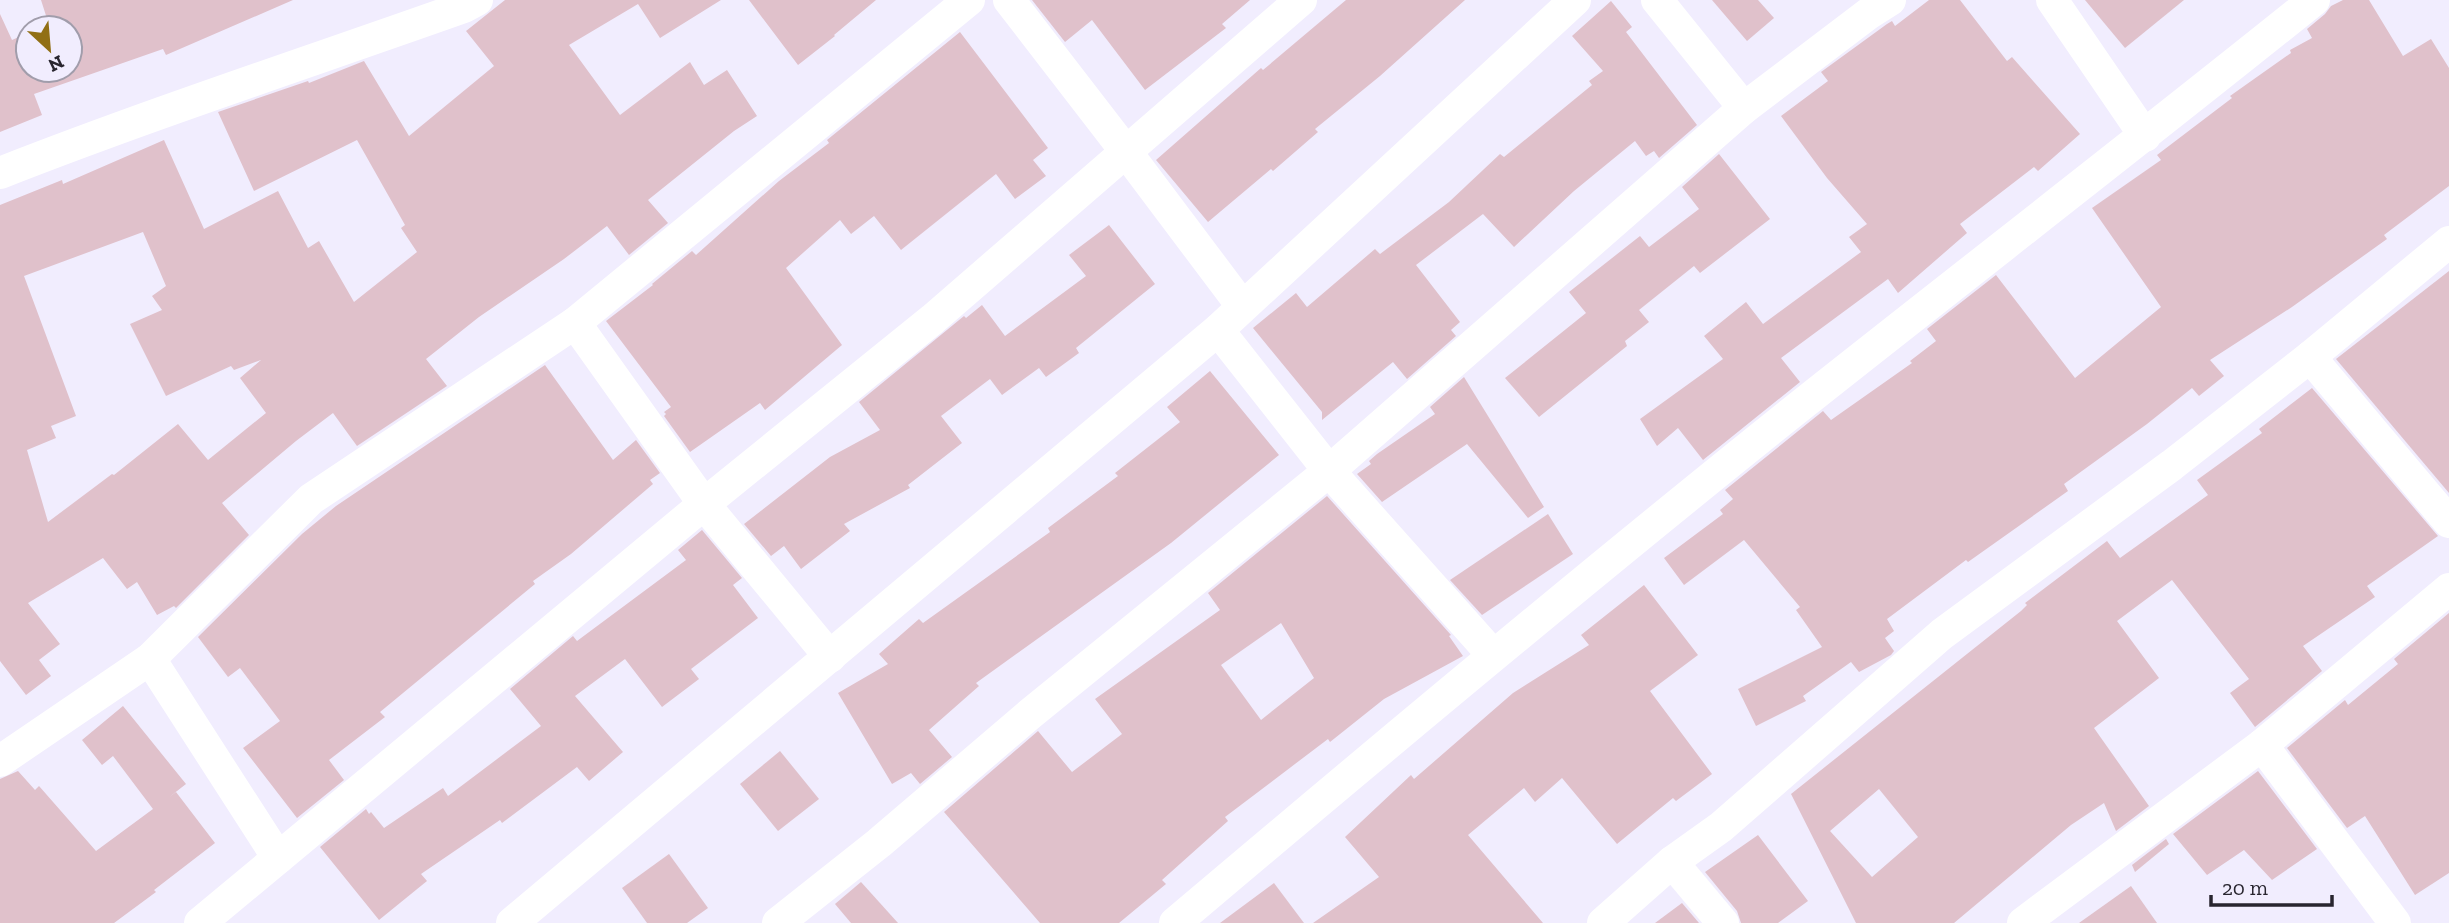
<svg xmlns="http://www.w3.org/2000/svg" width="2449" height="923" font-family="'Zilla Slab',serif">
<style>
.building{fill:#e0c1cb;fill-rule:evenodd}
.lines{fill:none;stroke-linecap:round;stroke-linejoin:round}
.street{stroke:#fff;stroke-width:32}
</style>
<rect width="100%" height="100%" fill="#f1edfe"/>
<g class="building">
<path d="M41,0h252l-127,55 -3,-6 -129,45 8,21 -42,17v-118l12,26 16,-7v37h42v-42h-29l8,-3z"/>
<path d="M505,0h216l-61,38 -22,-34 -69,41 51,70 70,-53 14,23 23,-15 30,46 -23,15 -86,69 20,23 -39,32 -22,-29 -43,33 -85,58 -53,42 21,27 -90,60 -24,-33 -37,28 -74,62 27,32 -73,73 -2,-2 -17,9 -20,-33 -10,7 -24,-31 -75,45 32,41 -21,16 12,16 -25,19 -26,-34v-456l62,-25 1,4 101,-44 40,89 74,-38 30,57 11,-7 35,61 63,-50 -16,-24 4,-3 -48,-85 -103,51 -36,-79 90,-31 1,2 55,-22 45,75 85,-70 -28,-35zM143,232l23,54 -14,10 10,14 -32,14 36,72 65,-30 3,4 27,-10 -21,18 26,35 -58,47 -30,-36 -64,51 -2,-1 -64,48 -21,-72 29,-12 -5,-12 25,-10 -52,-140z"/>
<path d="M749,0h127l-42,35 1,1 -37,29z"/>
<path d="M1032,0h218l-28,24 4,4 -81,62 -53,-70 -27,22z"/>
<path d="M1346,0h119l-85,76 -65,53 3,3 -45,39 -2,-2 -63,53 -52,-62 105,-92 2,2z"/>
<path d="M1712,0h46l16,18 -27,23z"/>
<path d="M1929,0h31l47,61 5,-4 68,77 -42,37 -4,-4 -74,57 7,9 -69,60 -10,-14 -107,79 19,24 -97,78 -25,-32 -21,18 -17,-27 83,-60 -19,-23 42,-34 17,22 98,-72 -12,-15 18,-13 -40,-46 -46,-62 47,-35 -7,-9 66,-48 5,-3 3,5z"/>
<path d="M2085,0h99l-59,48z"/>
<path d="M2343,0h26l34,56 28,-17 18,29v118l-65,49 3,4 -95,68 -82,53 14,16 -25,20 -7,-8 -45,36 -83,60 4,7 -100,71 -2,-2 -79,59 7,12 -9,7 9,13 -3,4 -32,17 -8,-10 -48,34 3,5 -50,25 -18,-37 84,-42 -26,-37 4,-3 -56,-67 -60,45 -20,-27 59,-44 -3,-4 13,-11 -8,-9 98,-79 8,9 81,-57 -2,-2 26,-20 -9,-12 69,-54 79,103 86,-71 -69,-99 69,-48 -4,-5 75,-57 -2,-2 61,-43 -1,-3 22,-12 -5,-9 18,-15 6,-8z"/>
<path d="M1611,1l21,26 -6,5 71,93 -38,33 -5,-7 -8,5 -11,-15 -61,50 -60,56 -31,-33 -67,51 44,57 -9,8 5,6 -49,43 -14,-17 -71,58v-8l-69,-84 43,-35 11,14 68,-58 5,5 69,-52 51,-48 4,3 88,-72 -3,-4 14,-10 -31,-35z"/>
<path d="M960,32l88,116 -15,12 13,16 -31,23 -19,-25 -95,76 -27,-34 -23,18 -11,-14 -54,48 56,77 -77,65 -5,-7 -70,49 -26,-36 2,-2 -2,-2 7,-5 -65,-86 47,-36 -1,-1 40,-33 4,4 83,-74 50,-38 -2,-3z"/>
<path d="M1719,154l51,65 -70,54 -6,-7 -55,44 10,12 -24,19 2,5 -88,71 -34,-39 81,-65 -17,-21 71,-56 9,11 50,-38 -17,-22z"/>
<path d="M1109,225l46,59 -79,64 3,5 -33,24 -7,-9 -37,27 -12,-16 -49,37 21,27 -54,42 2,3 -66,36 6,7 -49,38 -17,-23 -13,10 -27,-32 86,-67 50,-27 -21,-28 105,-86 2,2 16,-13 23,31 81,-60 -17,-21z"/>
<path d="M2449,271v222l-113,-134z"/>
<path d="M545,365l68,95 23,-20 24,33 -10,7 3,4 -82,70 -38,27 2,3 -155,128 5,5 -56,43 15,20 -47,38 -54,-70 37,-27 -40,-53 -12,9 -30,-40 104,-103 34,-28z"/>
<path d="M1210,371l69,84 -108,88 -195,140 3,3 -50,44 23,27 -32,27 -9,-11 -19,11 -54,-91 50,-29 -9,-10 40,-35 4,4 127,-91 -2,-4 70,-52 -3,-3 65,-51 -13,-15z"/>
<path d="M1464,377l80,130 -16,11 -61,-74 -85,58 -25,-28 14,-10 -2,-3 8,-7 58,-40 -5,-7z"/>
<path d="M2312,388l126,148 -71,50 8,11 -72,49 19,25 -67,56 -25,-34 19,-14 -77,-99 -55,41 42,57 -65,50 55,78 -33,25 -12,-28 -33,22 -117,98h-98l-65,-129 230,-183 6,-6 -2,-2 82,-62 13,17 88,-63 -11,-15 65,-47 -3,-4zM1879,789l39,48 -46,40 -42,-46z"/>
<path d="M1327,496l124,139 -2,1 14,20 -79,43 -54,43 -2,-3 -103,78 3,4 -66,59 4,4 -47,39h-79l-96,-111 94,-81 34,41 50,-38 -27,-35 125,-89 -12,-17zM1281,623l33,55 -53,42 -40,-55z"/>
<path d="M1548,514l25,40 -91,61 -32,-35z"/>
<path d="M702,530l40,48 -9,7 25,33 -67,51 8,10 -37,28 -37,-48 -50,37 48,56 -34,29 -12,-14 -75,56 -2,-3 -79,54 6,7 -48,39 -59,-73 46,-38 3,5 2,-2 13,16 59,-40 5,8 93,-70 -31,-37 63,-53 4,5 109,-81 -8,-10z"/>
<path d="M1644,585l54,70 -48,36 62,83 -36,27 -3,-3 -56,46 -55,-66 -27,24 -11,-14 -56,47 75,88h-230l66,-46 -34,-40 66,-62 3,4 99,-86 76,-48 -8,-10z"/>
<path d="M2449,613v260l-34,22 -50,-79 -18,12 -60,-80 58,-48 3,5 50,-41 -4,-5z"/>
<path d="M123,706l63,78 -18,14 8,-6 39,51 -61,47 2,2 -42,31h-114v-144l18,-8 17,19 4,-4 57,65 57,-42 -40,-53 -11,9 -20,-25z"/>
<path d="M780,751l39,48 -41,32 -38,-47z"/>
<path d="M2258,771l59,78 -45,31 -28,-30 -37,25 -34,-41z"/>
<path d="M1758,835l50,66 -30,22h-37l-4,-12 -32,-39z"/>
<path d="M2166,839l3,5 -34,28 -3,-7z"/>
<path d="M669,854l39,54 -21,15h-40l-25,-35z"/>
<path d="M861,882l37,41h-47l-16,-19z"/>
<path d="M1274,883l30,40h-84z"/>
<path d="M2131,886l26,37h-78z"/>
<path d="M1682,903l17,20h-44z"/>
</g>
<g class="lines">
<g class="street">
<path d="M1009,0l118,153 115,153"/>
<path d="M2052,0l93,136"/>
<path d="M1744,108l124,-94 22,-14"/>
<path d="M0,173c153,-60 309,-111 464,-166l13,-7"/>
<path d="M575,323l129,181 126,153"/>
<path d="M1218,330l111,141 164,184"/>
<path d="M2310,357l139,165"/>
<path d="M150,659l128,199"/>
<path d="M2262,745l133,178"/>
<path d="M0,761l150,-102 161,-160 264,-176 394,-323"/>
<path d="M1672,862l51,61"/>
<path d="M200,923l504,-419 229,-185 368,-319"/>
<path d="M512,923l706,-593 357,-330"/>
<path d="M778,923l101,-80 151,-129 299,-243 415,-363 -87,-108"/>
<path d="M1175,923c208,-176 417,-351 630,-521 169,-134 340,-266 509,-402"/>
<path d="M1603,923l69,-61 49,-35 221,-193 230,-169 138,-108 139,-115"/>
<path d="M2023,923l239,-178 187,-156"/>
</g>
</g>
<g transform="translate(49 49) rotate(154)"><circle r="33" fill="#f1edfe" stroke="#a19dab" stroke-width="2"/>
<path d="M0-5L12 26L0 18L-12 26Z" fill="#916f15"/>
<text y="-10" font-size="19" font-weight="bold" text-anchor="middle" fill="#28252f">N</text>
</g>
<path d="M2211 895v10h121v-10" fill="none" stroke="#28252f" stroke-width="3.5"/>
<text x="2222" y="895" font-size="21" fill="#28252f" stroke="#f1edfe" stroke-width="5" paint-order="stroke">20 m</text>
</svg>
